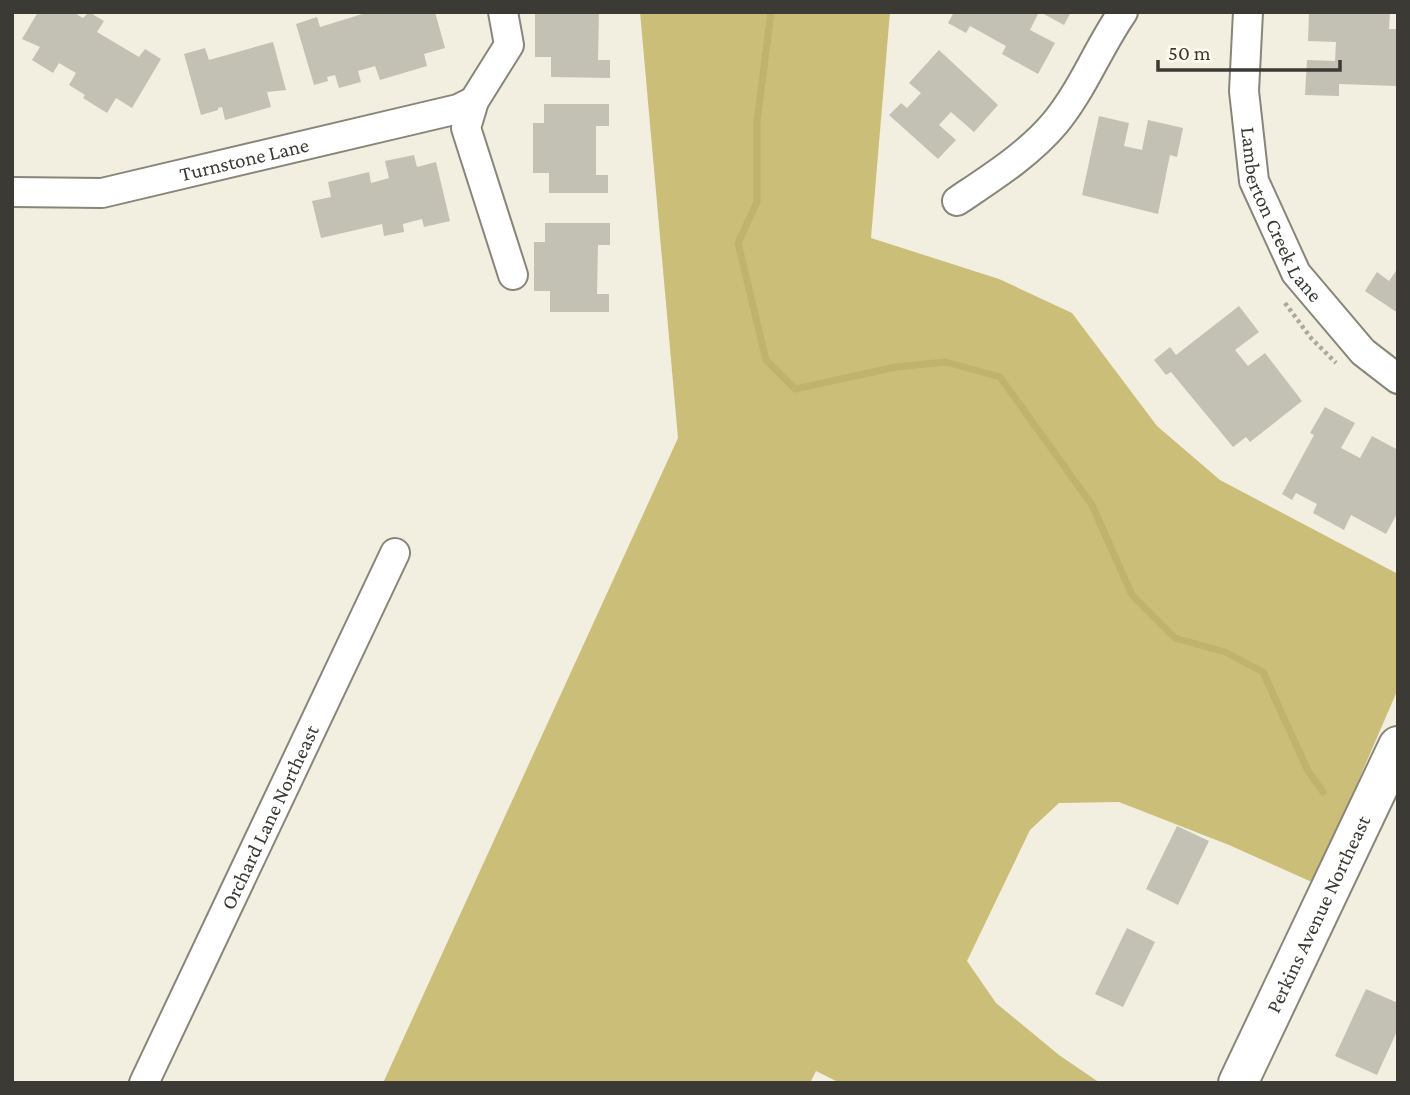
<svg xmlns="http://www.w3.org/2000/svg" width="1410" height="1095" font-family="'Crimson Pro',serif">
<style>
.forest{fill:#cbbe78}
.lines{fill:none;stroke-linecap:round;stroke-linejoin:round}
.stream{stroke:#c0b36d;stroke-width:7}
.building{fill:#c3c1b3}
.street-casing{stroke:#888579;stroke-width:32}
.secondary-casing{stroke:#888579;stroke-width:42}
.path{stroke:#aba99e;stroke-width:4.5;stroke-dasharray:3.5 3.5;stroke-linecap:butt}
.street{stroke:#fff;stroke-width:28}
.secondary{stroke:#fff;stroke-width:38}
.labels{text-anchor:middle;dominant-baseline:central;stroke-width:5;stroke-linejoin:round;paint-order:stroke}
.street-label{font-size:21px;fill:#3b3a34;stroke:#fffcee}
</style>
<rect width="100%" height="100%" fill="#f2efe1"/>
<path class="forest" d="M640,12h250l-19,226 128,41 73,34 85,113 63,54 178,94v115l-84,194 -85,-38 -110,-43 -60,1 -29,27 -63,131 29,42 63,52 41,28h-260l-24,-12 -6,12h-427l295,-645z"/>
<g class="lines">
<path class="stream" d="M771,12l-14,110v80l-19,41 28,117 29,29 101,-22 50,-5 54,15 92,128 40,90 43,43 50,14 38,20 45,99 15,21"/>
</g>
<g class="building">
<path d="M38,12h35l10,6 6,-6 15,9 -7,11 42,25 6,-8 16,10 -29,49 -16,-10 -9,15 -24,-15 2,-3 -16,-10 7,-12 -17,-10 -6,10 -21,-13 8,-13 -18,-8z"/>
<path d="M369,12h66l10,36 -21,6 3,12 -47,14 -5,-14 -17,5 3,11 -22,6 -4,-13 -8,2 1,4 -14,4 -18,-61 21,-7 3,10z"/>
<path d="M535,12h64l-1,48h12v18l-59,-1v-20h-16z"/>
<path d="M954,12h85l-9,18 25,13 -17,31 -36,-20 4,-8 -36,-20 -4,7 -18,-10z"/>
<path d="M1040,12h31l-7,13z"/>
<path d="M1309,12h81l-1,17h9l-1,57 -58,-2v12l-34,-1 2,-35 28,1 1,-19 -28,-1z"/>
<path d="M273,42l13,48 -19,2 4,15 -46,13 -3,-13 -4,1v2l-17,5 -17,-61 21,-6 4,12z"/>
<path d="M939,50l59,55 -24,27 -23,-20 -12,13 17,15 -18,19 -49,-44 12,-12 6,5 14,-15 -12,-10z"/>
<path d="M544,104h65v22h-13v49h12v18h-59v-20h-16v-50h11z"/>
<path d="M1099,116l30,7 -5,23 18,4 6,-30 35,8 -6,29 -7,-2 -12,59 -76,-19z"/>
<path d="M414,155l3,12 19,-5 14,59 -26,6 -2,-8 -19,5 1,8 -20,4 -2,-12 -61,14 -9,-37 19,-4 -3,-15 41,-10 2,11 18,-5 -4,-17z"/>
<path d="M545,223h65v22h-12l-1,49h12v18h-59v-21h-16v-49h11z"/>
<path d="M1398,268v45l-33,-22 12,-19 12,9z"/>
<path d="M1239,306l20,26 -24,18 13,16 17,-13 37,48 -52,41 -4,-5 -13,10 -62,-75 -5,3 -12,-15 16,-13 6,8z"/>
<path d="M1325,407l30,16 -14,25 19,10 12,-22 26,14v62l-12,22 -35,-19 -7,15 -31,-17 4,-9 -21,-11 -4,7 -10,-6 32,-59 -4,-2z"/>
<path d="M1177,826l32,15 -31,64 -32,-16z"/>
<path d="M1127,928l28,14 -32,65 -28,-13z"/>
<path d="M1366,989l32,14v26l-21,46 -42,-19z"/>
</g>
<g class="lines">
<defs>
<g id="street">
<path d="M503,12l6,33 -35,56 -8,27 47,147"/>
<path id="s1" d="M1248,12l-4,79 10,90 42,92 67,79 35,27"/>
<path id="s2" d="M12,192l90,1 356,-84 16,-8"/>
<path d="M957,201c34,-23 71,-46 98,-78 28,-34 43,-75 68,-111"/>
<path id="s3" d="M144,1083l251,-530"/>
</g>
<g id="secondary">
<path id="s4" d="M1238,1083l160,-337"/>
</g>
</defs>
<use href="#street" class="street-casing"/>
<use href="#secondary" class="secondary-casing"/>
<path class="path" d="M1285,303l26,35 25,25"/>
<use href="#street" class="street"/>
<use href="#secondary" class="secondary"/>
</g>
<g class="labels">
<g class="street-label">
<text stroke="none"><textPath href="#s2" startOffset="236">Turnstone Lane</textPath></text>
<text stroke="none"><textPath href="#s1" startOffset="210">Lamberton Creek Lane</textPath></text>
<text stroke="none"><textPath href="#s3" startOffset="294">Orchard Lane Northeast</textPath></text>
<text stroke="none"><textPath href="#s4" startOffset="187">Perkins Avenue Northeast</textPath></text>
</g>
</g>
<rect width="1410" height="1095" fill="none" stroke="#3b3a34" stroke-width="28"/>
<path d="M1158 60v10h182v-10" fill="none" stroke="#3b3a34" stroke-width="3.5"/>
<text x="1168" y="60" font-size="21" fill="#3b3a34" stroke="#fffcee" stroke-width="5" paint-order="stroke">50 m</text>
</svg>
